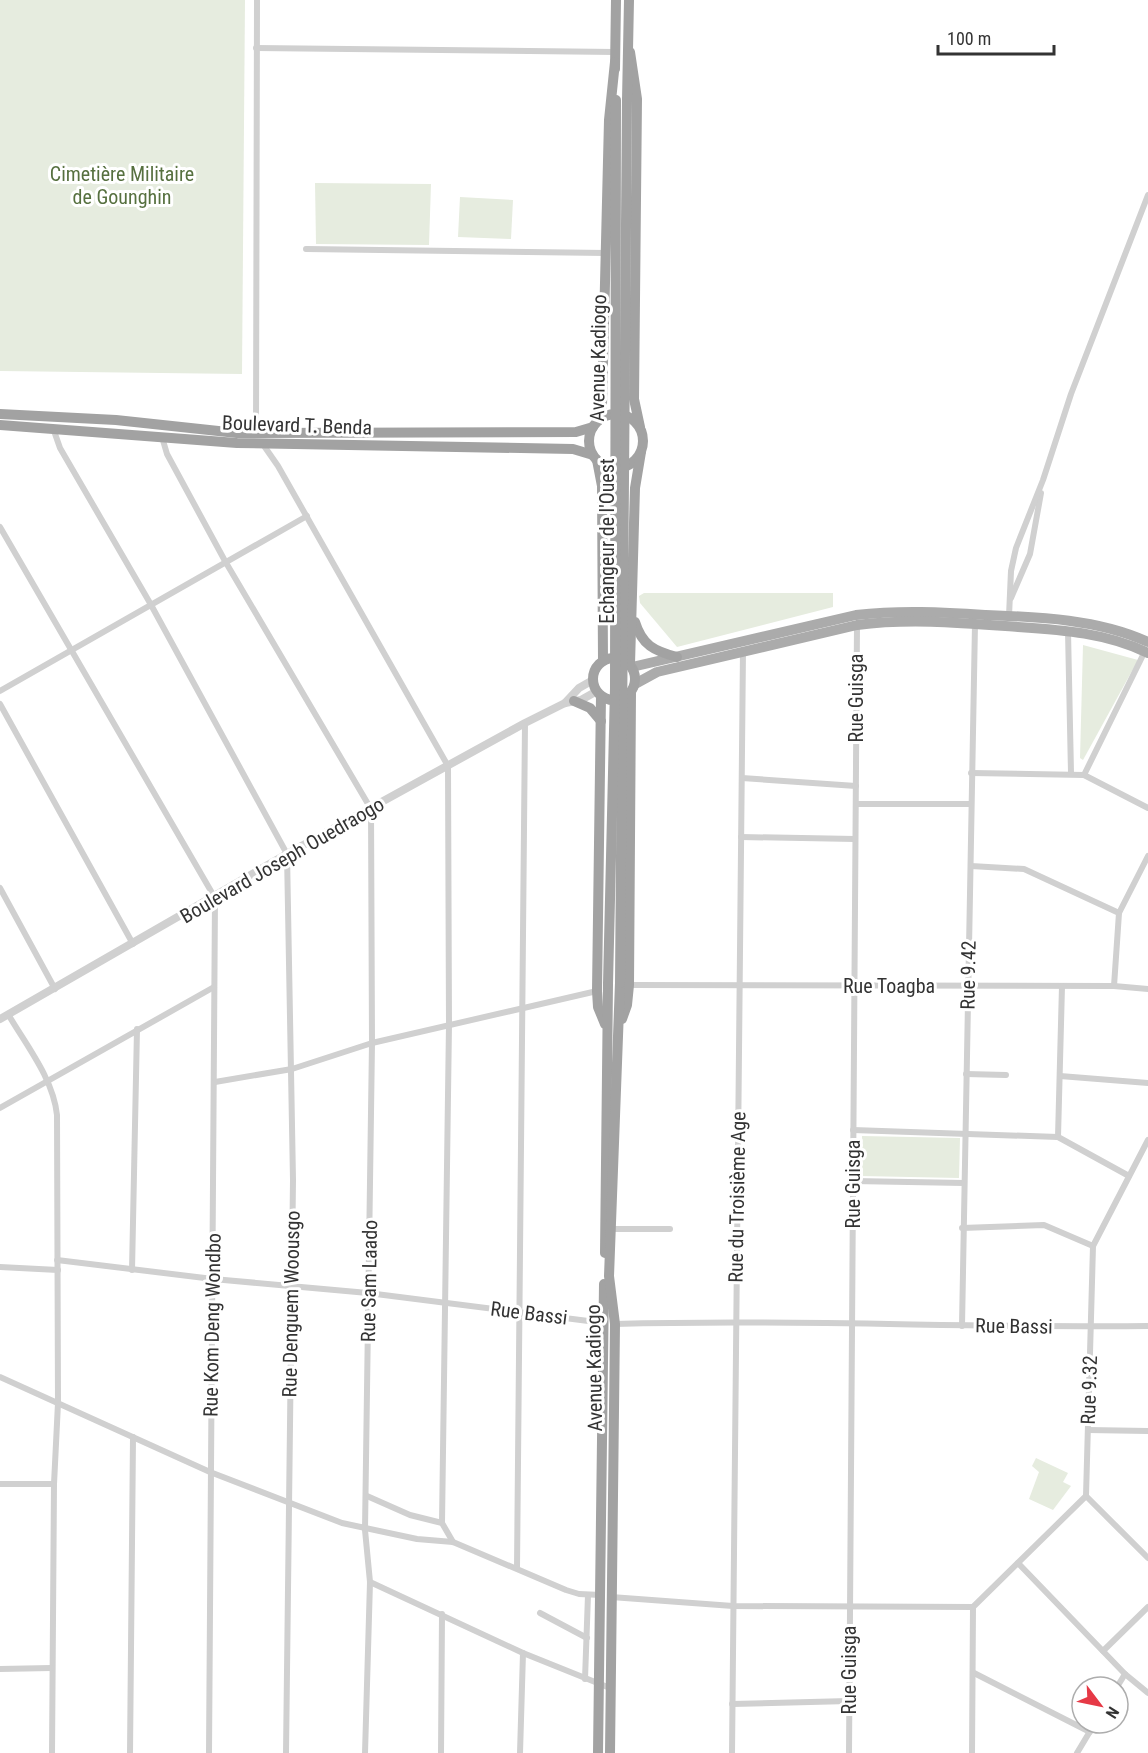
<svg xmlns="http://www.w3.org/2000/svg" width="1148" height="1753" font-family="'Roboto Condensed',sans-serif">
<style>
.green{fill:#e6ecdf}
.lines{fill:none;stroke-linecap:round;stroke-linejoin:round}
.minor{stroke:#d0d0d0;stroke-width:6}
.tertiary{stroke:#d0d0d0;stroke-width:8}
.primary{stroke:#ababab;stroke-width:10}
.trunk{stroke:#a2a2a2;stroke-width:10}
.trunk-bridge{stroke:#a2a2a2;stroke-width:10}
.labels{text-anchor:middle;dominant-baseline:central;stroke-width:6;stroke-linejoin:round;paint-order:stroke}
.park-label{font-size:20px;fill:#56703f;stroke:#fff}
.street-label{font-size:20px;fill:#333;stroke:#fff}
</style>
<rect width="100%" height="100%" fill="#fff"/>
<g class="green">
<path d="M0,0h245l-3,374 -242,-3z"/>
<path d="M315,183l116,1 -2,61 -113,-1z"/>
<path d="M460,197l53,3 -2,39 -53,-2z"/>
<path d="M644,593h189v14l-156,40 -37,-44 -1,-7z"/>
<path d="M1083,645l55,15 -55,100 -3,-2z"/>
<path d="M862,1136l98,2 -1,40 -98,-2z"/>
<path d="M1036,1458l32,15 -5,9 8,4 -18,24 -24,-11 10,-27 -7,-6z"/>
</g>
<g class="lines">
<g class="minor">
<path d="M256,48l359,4"/>
<path d="M306,249l300,4"/>
<path d="M53,428l7,20 90,155 137,251 6,326 -7,573"/>
<path d="M256,434l1,-434"/>
<path d="M162,437l5,17 58,107 146,248 1,234 -7,487 5,52 -5,171"/>
<path d="M262,443l16,23 170,300 1,258 -7,499"/>
<path d="M0,527l215,371 -6,855"/>
<path d="M1011,598l19,-44 11,-61"/>
<path d="M1009,616l2,-45 5,-23 27,-68 28,-86 77,-199"/>
<path d="M1068,631l3,142"/>
<path d="M0,691l307,-175"/>
<path d="M0,704l133,240"/>
<path d="M971,773l113,2 64,33"/>
<path d="M1084,775l61,-124"/>
<path d="M742,778l114,8"/>
<path d="M856,804h115"/>
<path d="M741,837l114,2"/>
<path d="M971,866l53,3 95,44"/>
<path d="M0,888l55,101"/>
<path d="M629,985l485,1 34,3"/>
<path d="M1114,986l5,-73 29,-57"/>
<path d="M8,1014c18,31 45,64 49,101l1,288 -4,81 -2,269"/>
<path d="M966,1074l40,1"/>
<path d="M1060,1076l88,7"/>
<path d="M215,1082l77,-13 80,-26 225,-52"/>
<path d="M0,1108l214,-121"/>
<path d="M853,1130l205,7 71,39"/>
<path d="M1058,1137l4,-151"/>
<path d="M853,1181l111,2"/>
<path d="M962,1228l82,-3 49,21"/>
<path d="M613,1229h57"/>
<path d="M57,1260l156,19 155,14 236,30"/>
<path d="M0,1267l58,3"/>
<path d="M132,1270l5,-241"/>
<path d="M615,1324c177,-5 355,4 533,2"/>
<path d="M962,1326l13,-702"/>
<path d="M0,1377l210,95 132,51 75,16 36,3 113,48 13,4 22,1"/>
<path d="M1088,1430l60,1"/>
<path d="M0,1484h54"/>
<path d="M367,1496l43,19 32,8 11,19"/>
<path d="M1086,1496l62,62"/>
<path d="M1018,1563l107,111 23,19"/>
<path d="M517,1568l8,-845"/>
<path d="M370,1582l153,71 87,35"/>
<path d="M611,1597l122,9 240,1"/>
<path d="M973,1607l113,-111 7,-250 55,-106"/>
<path d="M540,1613l47,25"/>
<path d="M1103,1651l45,-44"/>
<path d="M0,1669l51,-1"/>
<path d="M974,1673l116,59"/>
<path d="M585,1679l3,-84"/>
<path d="M1117,1687l8,-13"/>
<path d="M732,1704l117,-3"/>
<path d="M130,1753l3,-316"/>
<path d="M441,1753l1,-139"/>
<path d="M520,1753l3,-100"/>
<path d="M732,1753l11,-1103"/>
<path d="M849,1753l8,-1128"/>
<path d="M972,1753l1,-146"/>
<path d="M1077,1753l18,-30"/>
</g>
<g class="tertiary">
<path d="M565,703l14,-15 14,-8"/>
<path d="M0,1019l287,-165 238,-131 40,-20 16,-3 16,-9"/>
</g>
<g class="primary">
<path d="M632,667l224,-52c44,-5 86,-3 129,0 55,2 113,4 163,27"/>
<path d="M635,684l22,-12 200,-47c53,-7 107,-2 161,2 45,3 89,6 130,26"/>
</g>
<g class="trunk">
<path d="M630,52l7,47 -3,300 6,28"/>
<path d="M615,69l1,-69"/>
<path d="M627,100l2,-100"/>
<path d="M0,414l116,6 121,13 339,-1 17,-5"/>
<circle cx="616" cy="441" r="27"/>
<path d="M599,420l3,-15 7,-285 6,-58"/>
<path d="M0,425l237,18 336,6 20,6"/>
<path d="M597,460l5,26 1,175"/>
<path d="M635,622c7,23 19,29 42,35"/>
<circle cx="614" cy="679" r="21"/>
<path d="M630,664l5,-176 6,-36"/>
<path d="M601,696l-4,295 1,16 7,17"/>
<path d="M574,701l16,7 11,13"/>
<path d="M622,1019l5,-14 2,-20 2,-293"/>
<path d="M605,1253l3,-269"/>
<path d="M598,1753l6,-469"/>
<path d="M610,1753l5,-429 -6,-48 11,-293"/>
</g>
<g class="trunk-bridge">
<path d="M620,983l7,-883"/>
<path d="M608,984l7,-296 1,-588"/>
</g>
</g>
<g class="labels">
<g class="park-label">
<text x="122" y="174">Cimetière Militaire<tspan x="122" dy="23">de Gounghin</tspan></text>
</g>
<g class="street-label">
<text transform="translate(598 358) rotate(-89)">Avenue Kadiogo</text>
<text transform="translate(297 425) rotate(2)">Boulevard T. Benda</text>
<text transform="translate(607 541) rotate(-90)">Echangeur de l'Ouest</text>
<text transform="translate(856 698) rotate(-90)">Rue Guisga</text>
<text transform="translate(282 860) rotate(-30)">Boulevard Joseph Ouedraogo</text>
<text transform="translate(968 975) rotate(-89)">Rue 9.42</text>
<text x="889" y="986">Rue Toagba</text>
<text transform="translate(853 1184) rotate(-90)">Rue Guisga</text>
<text transform="translate(737 1197) rotate(-89)">Rue du Troisième Age</text>
<text transform="translate(369 1281) rotate(-89)">Rue Sam Laado</text>
<text transform="translate(291 1304) rotate(-89)">Rue Denguem Woousgo</text>
<text transform="translate(529 1313) rotate(7)">Rue Bassi</text>
<text transform="translate(212 1325) rotate(-89)">Rue Kom Deng Wondbo</text>
<text transform="translate(1014 1326) rotate(1)">Rue Bassi</text>
<text transform="translate(594 1368) rotate(-91)">Avenue Kadiogo</text>
<text transform="translate(1089 1390) rotate(-88)">Rue 9.32</text>
<text transform="translate(849 1670) rotate(-90)">Rue Guisga</text>
</g>
</g>
<g transform="translate(1100 1705) rotate(122)"><circle r="28" fill="#ffffff" stroke="#adadad" stroke-width="1.5"/>
<path d="M0-4.5L10 22L0 15L-10 22Z" fill="#e63946"/>
<text y="-9" font-size="16" font-weight="bold" text-anchor="middle" fill="#333333">N</text>
</g>
<path d="M938 45v9h116v-9" fill="none" stroke="#333333" stroke-width="3"/>
<text x="947" y="45" font-size="18" fill="#333333" stroke="#ffffff" stroke-width="4.5" paint-order="stroke">100 m</text>
</svg>
